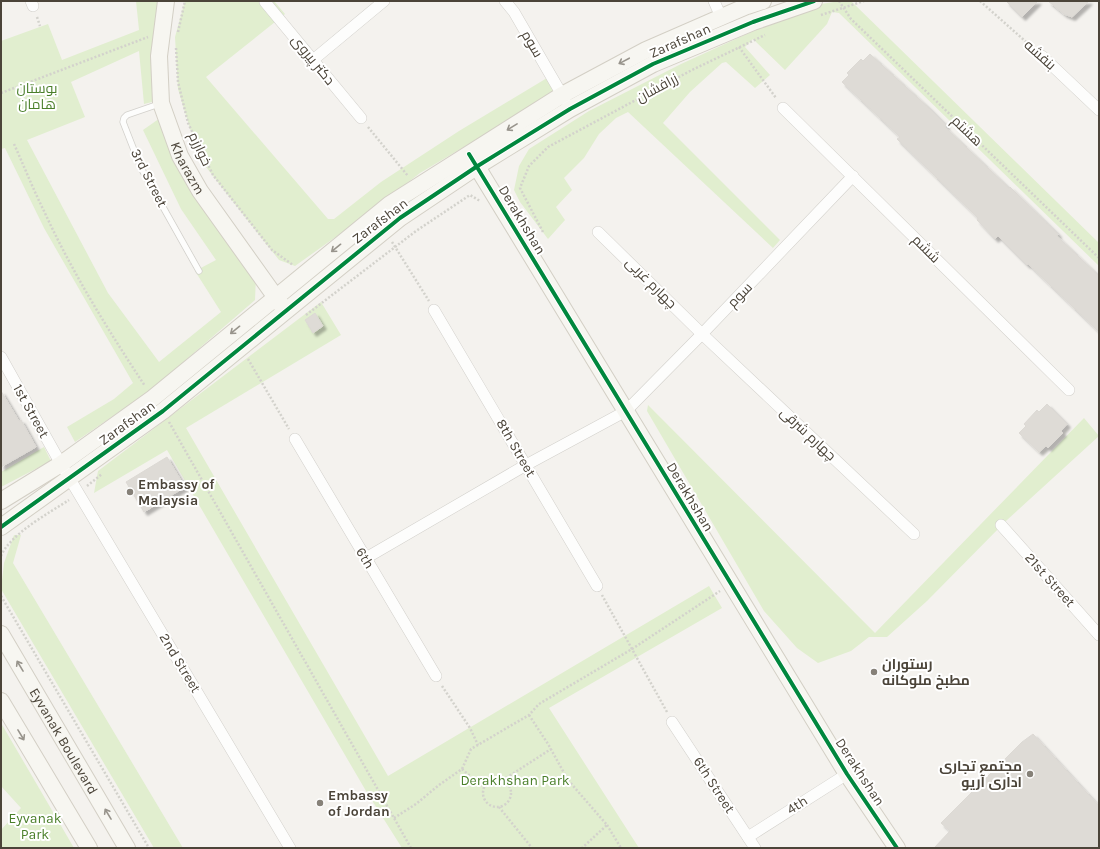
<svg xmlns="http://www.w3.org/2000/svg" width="1100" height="849" font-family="Karla,Cairo,sans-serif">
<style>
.green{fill:#e1eecf}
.building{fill:#dedbd6;stroke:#dcd9d4;filter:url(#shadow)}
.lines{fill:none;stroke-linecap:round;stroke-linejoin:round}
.lane-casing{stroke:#d2d0cb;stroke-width:7}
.street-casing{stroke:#d2d0cb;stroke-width:12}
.secondary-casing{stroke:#d3cfc5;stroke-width:18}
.path{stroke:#d3d2cc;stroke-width:2.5;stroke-dasharray:2 2;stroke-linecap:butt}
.lane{stroke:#fdfdfc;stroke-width:5.5}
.street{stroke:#fdfdfc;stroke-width:11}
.secondary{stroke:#f7f6f1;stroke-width:16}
.cycleway-casing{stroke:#fff;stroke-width:6}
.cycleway{stroke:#00873e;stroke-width:4}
.oneway{stroke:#98948c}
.poi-dot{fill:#868178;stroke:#fff;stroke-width:1.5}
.labels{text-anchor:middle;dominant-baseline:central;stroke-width:4;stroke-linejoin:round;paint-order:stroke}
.street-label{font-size:14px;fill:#4b4439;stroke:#fff}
.park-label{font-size:14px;fill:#4a7f2a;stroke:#fff}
.poi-label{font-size:14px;font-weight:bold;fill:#4b4439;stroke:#fff;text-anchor:start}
</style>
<defs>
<filter id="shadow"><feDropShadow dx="3.5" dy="3.5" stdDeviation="1" flood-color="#0004"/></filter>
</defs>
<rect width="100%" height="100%" fill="#f4f2ee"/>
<g class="green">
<path d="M136,1h26l-6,100 -12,3 -5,-53 -68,31 14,35 -58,23 81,153 51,69 62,-50 -26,-41 21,-11 -35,-51 -38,-79 20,-14 93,160 -1,24 -104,90 -76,52 -8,-15 47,-28 19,-16 -89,-155 -39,-80 -4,1v-108l47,-17 14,36 77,-30z"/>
<path d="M185,1h89l11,13 -79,63 122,142h6l47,-37 78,-51 88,-53 6,13 -5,6 -128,76 -62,48 -63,45 -16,-6 -80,-102 -21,-69 -3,-52z"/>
<path d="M840,1h11l248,242v23l-260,-253 -7,-1 -5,12 -42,46 -32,-31 -8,8 25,28 -15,13 -29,-26 -4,1 -32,29 -27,31 117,117 -7,8 -145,-136 -12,6 -17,16 -15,24 -20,20 8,12 -16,17 9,13 -17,19 -28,-37 -6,-12 5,-24 10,-17 60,-38 92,-47 79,-36 61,-24z"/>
<path d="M321,302l20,33 -155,93 202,348 321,-190 13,22 -173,100 90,140h-237l-36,-57 -199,-341 -73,43 4,-22z"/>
<path d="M648,405l227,228 209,-215 15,18 -92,84 -80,81 -40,36h-18l-18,14 -33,12 -21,-15 -33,-37 -117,-200z"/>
<path d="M44,447l7,14 -50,26v-15z"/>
<path d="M14,535h7l-8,28 170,285h-29l-153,-259 3,-26z"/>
<path d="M1,723l73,125h-73v-18l20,-22 -20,-22z"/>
</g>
<g class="building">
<path d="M1006,1h32l-16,16z"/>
<path d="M1048,1h41l-17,16 -8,-3z"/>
<path d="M870,54l59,54 17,17 -1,2 64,61 1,-1 48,47 -1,2 42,40v56l-71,-68 -1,1 -29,-29 -3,3 -18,-19 1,-2 -81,-79 3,-2 -58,-55 7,-7 -2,-2 14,-14 2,2z"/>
<path d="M315,313l8,13 -10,7 -8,-13z"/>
<path d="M1,391l18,30 2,-1 15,27 -35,20z"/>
<path d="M1047,404l20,20 -6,7 2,2 -15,15 -2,-2 -7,6 -20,-19 7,-7 -2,-2 13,-14 2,2z"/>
<path d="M167,457l18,30 -41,25 -18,-30z"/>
<path d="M1033,734l66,72v42h-165l16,-17 -9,-8 81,-81z"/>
</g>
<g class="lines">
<defs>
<path id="lane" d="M159,104l-32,11 -3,3 -1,4 18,46 58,103"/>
<g id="street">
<path d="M31,1l2,5"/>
<path d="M505,1l9,11 51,88"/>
<path d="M714,1l7,16"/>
<path d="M265,2l96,116"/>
<path d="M1042,56l57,54"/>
<path d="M313,60l71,-59"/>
<path d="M783,108l286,282"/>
<path d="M598,232l104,102 212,200"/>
<path d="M434,310l163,276"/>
<path d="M1,357l60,107 229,384"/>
<path d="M295,439l141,237"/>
<path d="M1001,525l98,110"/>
<path d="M366,558l160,-93 100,-54 76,-77 151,-158"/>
<path d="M672,722l83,126"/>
<path d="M748,837l99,-63"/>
</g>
<g id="secondary">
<path id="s1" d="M166,1l-7,55 2,47 19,53 20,35 82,115"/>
<path d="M471,157l376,617 50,74"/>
<path d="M1,501l60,-37 92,-66 237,-194 172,-109 84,-45 101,-44 16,-5"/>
<path d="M1,527l162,-116 237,-193 76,-51 94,-58 83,-45 100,-42 61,-21"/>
<path id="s2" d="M1,634l126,214"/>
<path d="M1,701l88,147"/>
</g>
</defs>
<use href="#lane" class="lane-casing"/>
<use href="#street" class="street-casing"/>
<use href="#secondary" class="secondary-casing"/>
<g class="path">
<path d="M839,1l12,18 248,239"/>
<path d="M980,1l53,47"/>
<path d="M821,15l43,-14"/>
<path d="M37,17l3,9"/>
<path d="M178,32l7,-31"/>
<path d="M739,47l37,51"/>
<path d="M176,48l2,34 10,41 25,52 59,75 21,15"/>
<path d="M1,93l147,-56"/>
<path d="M368,127l40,49"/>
<path d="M14,144c10,22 19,45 30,67 28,61 64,119 101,175"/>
<path d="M543,232l-23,-44 9,-22 19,-19 144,-77 73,-35"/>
<path d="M392,242l37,59"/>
<path d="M306,315l110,-84 54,-36 10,6"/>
<path d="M248,359l41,70"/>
<path d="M169,422l242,426"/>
<path d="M87,486l15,-12"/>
<path d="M1,556c9,-22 48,-43 68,-56"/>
<path d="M1,596l148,252"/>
<path d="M442,686l28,42 8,17"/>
<path d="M667,712l-35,-63 88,-58"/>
<path d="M529,715l19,29 20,36 39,45 -25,23"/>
<path d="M462,769l22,19"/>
<circle cx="497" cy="793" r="14"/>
<path d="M503,780l48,-31"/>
<path d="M499,807l33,41"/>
<path d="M394,818l22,-14 23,-19 23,-16 9,-20 58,-34 10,-11 93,-55 -30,-54"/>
<path d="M607,825l14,23"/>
</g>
<use href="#lane" class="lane"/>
<use href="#street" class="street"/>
<use href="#secondary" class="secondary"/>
<defs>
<g id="cycleway">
<path d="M469,154l378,620 50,74"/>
<path d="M1,527l162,-116 237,-193 76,-51 94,-58 83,-45 100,-42 61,-21"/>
</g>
</defs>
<use href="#cycleway" class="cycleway-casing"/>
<use href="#cycleway" class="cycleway"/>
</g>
<defs><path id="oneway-shaft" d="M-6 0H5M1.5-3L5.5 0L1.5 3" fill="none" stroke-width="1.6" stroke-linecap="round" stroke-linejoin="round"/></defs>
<g class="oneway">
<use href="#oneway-shaft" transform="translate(624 61) rotate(152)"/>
<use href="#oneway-shaft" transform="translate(512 127) rotate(148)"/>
<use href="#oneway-shaft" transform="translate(336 248) rotate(141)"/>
<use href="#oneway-shaft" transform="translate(235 330) rotate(141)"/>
<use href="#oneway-shaft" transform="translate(20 666) rotate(-121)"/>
<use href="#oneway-shaft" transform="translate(21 735) rotate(59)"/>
<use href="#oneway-shaft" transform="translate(108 814) rotate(-121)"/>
</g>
<g class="poi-dot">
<circle cx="130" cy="492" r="4"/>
<circle cx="874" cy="672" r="4"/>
<circle cx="1030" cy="774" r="4"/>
<circle cx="320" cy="803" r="4"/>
</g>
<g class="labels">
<g class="street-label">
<text transform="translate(680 41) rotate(-24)">Zarafshan</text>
<text transform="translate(532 44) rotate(60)">سوم</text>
<text transform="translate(1040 55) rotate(42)">بنفشه</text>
<text transform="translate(313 60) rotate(51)">دکتر پیروی</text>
<text transform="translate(657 88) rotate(-28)">زرافشان</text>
<text transform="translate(967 131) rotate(44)">هشتم</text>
<text transform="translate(200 149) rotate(65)">خوارزم</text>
<text stroke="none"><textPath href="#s1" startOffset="173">Kharazm</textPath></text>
<text transform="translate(149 178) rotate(63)">3rd Street</text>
<text transform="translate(522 220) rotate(59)">Derakhshan</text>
<text transform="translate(380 221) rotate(-37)">Zarafshan</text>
<text transform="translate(926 249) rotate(45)">ششم</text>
<text transform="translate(651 283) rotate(45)">چهارم غربی</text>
<text transform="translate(740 295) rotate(-46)">سوم</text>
<text transform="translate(31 411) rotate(61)">1st Street</text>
<text transform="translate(127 423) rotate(-36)">Zarafshan</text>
<text transform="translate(808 434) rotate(43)">چهارم شرقی</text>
<text transform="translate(516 448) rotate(60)">8th Street</text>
<text transform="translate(690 497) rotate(59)">Derakhshan</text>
<text transform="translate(365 558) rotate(59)">6th</text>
<text transform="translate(1050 580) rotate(48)">21st Street</text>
<text transform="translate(180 663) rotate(59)">2nd Street</text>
<text stroke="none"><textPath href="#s2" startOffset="124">Eyvanak Boulevard</textPath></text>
<text transform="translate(860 772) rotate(57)">Derakhshan</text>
<text transform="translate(714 785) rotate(57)">6th Street</text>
<text transform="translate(797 805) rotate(-33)">4th</text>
</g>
<g class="park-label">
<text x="37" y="88">بوستان<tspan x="37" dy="16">هامان</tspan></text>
<text x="515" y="780">Derakhshan Park</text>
<text x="35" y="818">Eyvanak<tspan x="35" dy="16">Park</tspan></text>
</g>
<g class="poi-label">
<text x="138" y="484">Embassy of<tspan x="138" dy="16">Malaysia</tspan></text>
<text x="882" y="664">رستوران<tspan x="882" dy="16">مطبخ ملوکانه</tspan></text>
<text x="1022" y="766" text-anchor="end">مجتمع تجاری<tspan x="1022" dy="16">اداری آريو</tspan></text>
<text x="328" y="795">Embassy<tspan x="328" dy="16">of Jordan</tspan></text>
</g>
</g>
<rect width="1100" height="849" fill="none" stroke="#4b4439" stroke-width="4"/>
</svg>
